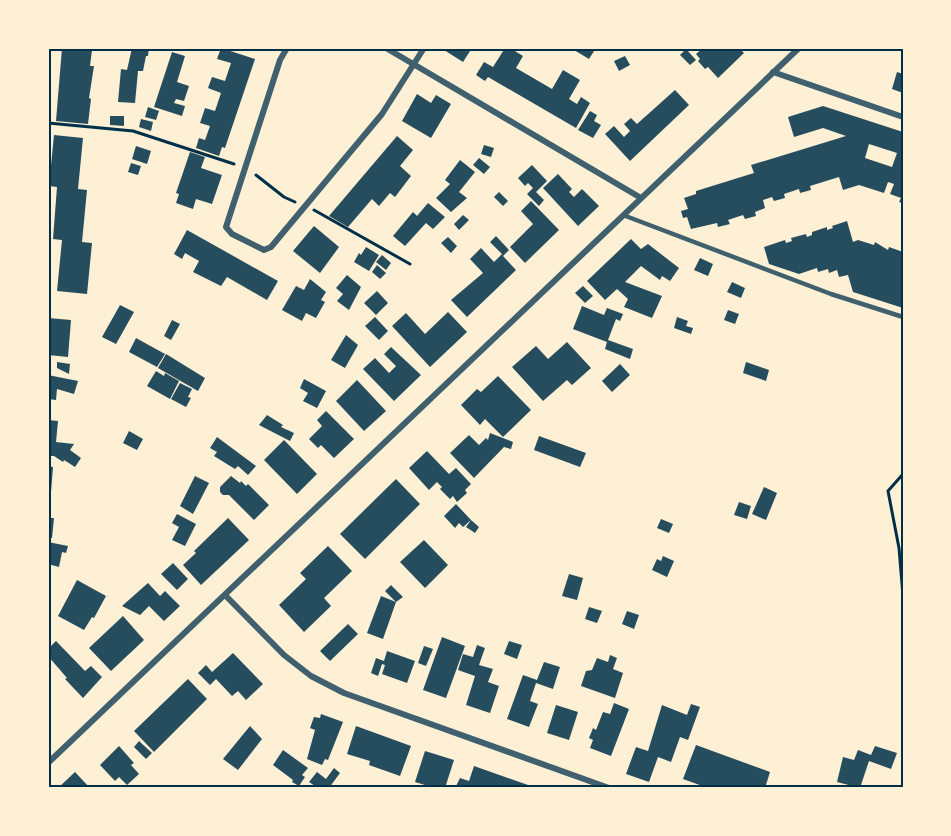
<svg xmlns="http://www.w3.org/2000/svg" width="951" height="836" font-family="Mulish,sans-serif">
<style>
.building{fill:#264d5e;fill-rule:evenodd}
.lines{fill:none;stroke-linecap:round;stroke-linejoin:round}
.path{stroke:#003049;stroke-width:3}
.service{stroke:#3f606c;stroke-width:4.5}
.minor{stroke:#3f606c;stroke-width:6}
.neatline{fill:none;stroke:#003049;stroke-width:2}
</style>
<rect width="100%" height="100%" fill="#fdf0d5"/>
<g class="building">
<path d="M62,48l30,2 -2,16h4l-5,32 2,1 -3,25 -32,-3z"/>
<path d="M132,48h17l-1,8h-2l-3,15h-5l-3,32 -17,-1 3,-33 6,1z"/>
<path d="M221,48l34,11 -30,89 -3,-1 -3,9 -23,-8 3,-10 6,2 5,-14 -10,-3 5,-15 10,3 6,-18 -13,-5 4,-11 13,4 6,-18 -14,-4z"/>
<path d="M445,48h27l-9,14 -19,-12z"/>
<path d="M505,48h5l13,8 -7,12 36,21 11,-19 17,10 -11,19 8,5 4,-7 9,6 -14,25 -88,-51 -3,4 -9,-6 8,-13 9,5z"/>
<path d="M575,48h21l-7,11 -15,-9z"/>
<path d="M703,48h36l5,5 -26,25 -10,-11 -3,2 -7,-8 2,-2 -4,-5z"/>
<path d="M686,49l10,11 -6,5 -10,-10z"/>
<path d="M172,52l13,4 -8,26 12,4 -5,15 -8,-2 -2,4 11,3 -3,10 -28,-9z"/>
<path d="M625,56l5,9 -11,6 -5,-10z"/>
<path d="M897,72l6,2v19l-11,-4z"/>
<path d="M675,90l14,15 -59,56 -25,-27 9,-8 10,11 6,-6 -6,-7 7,-6 6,6z"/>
<path d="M417,94l14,9 5,-8 15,9 -20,34 -29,-17z"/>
<path d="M823,106l80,26v71l-4,-1 2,-4 -11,-4 4,-10 -6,-2 -4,11 -25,-8 -16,5 -4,-13 -29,9 1,4 -11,3 -1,-4 -15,5 1,4 -11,3 -2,-4 -9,3 2,8 -10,4 1,4 -11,3 -2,-4 -15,5 2,4 -12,3 -1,-4 -26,6 -4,-12 -4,1 -2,-7 7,-2 -4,-11 12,-4v-3l58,-18 -3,-8 95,-29 -23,-8 -29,9 -6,-20zM869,144l28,9 -5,14 -27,-9z"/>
<path d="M148,107l11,4 -3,9 -11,-3z"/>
<path d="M590,111l7,4 -3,6 7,4 -8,13 -15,-8z"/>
<path d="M110,116h14v10l-14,-1z"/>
<path d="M141,119l12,3 -2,9 -12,-4z"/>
<path d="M54,135l29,3 -5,51 9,1 -5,52 10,1 -5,51 -30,-3 5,-51 -9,-1 4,-52 -8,-1z"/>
<path d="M397,136l16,14 -13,16 11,10 -16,21 -5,-4 -11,13 -7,-7 -24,28 -19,-11z"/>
<path d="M484,145l10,3 -3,9 -10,-3z"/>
<path d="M136,146l15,5 -4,13 -15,-5z"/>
<path d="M190,152l15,5 -4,11 21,7 -10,29 -16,-5 -3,10 -17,-6 3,-9 -3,-1z"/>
<path d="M479,158l11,9 -6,7 -11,-9z"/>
<path d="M460,160l15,12 -16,20 8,6 -16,14 -15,-14 14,-14 -5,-4z"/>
<path d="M131,163l10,3 -3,9 -10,-3z"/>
<path d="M532,165l15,16 -11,11 8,8 -5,6 -12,-12 6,-6 -5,-5 -3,3 -7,-8z"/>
<path d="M558,174l14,15 -3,3 5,5 8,-8 17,17 -21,20 -35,-38z"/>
<path d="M499,192l9,9 -5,5 -9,-9z"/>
<path d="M531,201l28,29 -34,33 -15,-16 23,-23 -12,-13z"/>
<path d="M428,203l17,14 -12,12 -7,-6 -21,23 -12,-10 20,-24 4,4z"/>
<path d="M463,215l6,5 -10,10 -5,-6z"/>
<path d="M847,221l6,21 5,-2 16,5 1,-3 13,8 1,-3 14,5v56l-50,-16 -5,-17 -9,2 -2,-7 -8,3 -1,-4 -10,3 -1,-4 -18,6 -30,-10 -5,-17 21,-7 1,3 6,-2 -1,-3 15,-4 1,3 5,-2v-3l15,-5v3l6,-2 -1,-2z"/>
<path d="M314,226l25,21 -19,26 -27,-22z"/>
<path d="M187,230l91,51 -11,19 -40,-23 -6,9 -28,-14 6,-11 -14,-8 -3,6 -8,-5z"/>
<path d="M496,236l13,14 -6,6 13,14 -49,47 -16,-17 32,-27 -13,-14 11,-11 13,14 8,-8 -12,-12z"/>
<path d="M448,237l9,9 -6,7 -10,-10z"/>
<path d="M631,239l10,10 7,-5 31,24 -9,13 -8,-5 -2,4 -19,-14 -16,16 37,14 -10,22 -28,-11 4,-8 -11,-10 -12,11 -18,-19z"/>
<path d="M366,247l13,8 -10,16 -15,-9 5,-9 2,2z"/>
<path d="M382,255l9,8 -5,7 -10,-8z"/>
<path d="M700,258l13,6 -5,12 -14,-6z"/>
<path d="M377,265l9,8 -6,6 -8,-7z"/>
<path d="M347,275l14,12 -12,23 -12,-9 6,-7 -7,-6z"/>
<path d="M310,279l16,13 -5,8 4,2 -9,16 -10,-5 -4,8 -20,-11 14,-24 8,4z"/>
<path d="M732,282l13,6 -4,10 -14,-6z"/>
<path d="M583,286l10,10 -8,7 -10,-10z"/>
<path d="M377,291l11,12 -12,12 -12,-12z"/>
<path d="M120,305l14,7 -18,32 -14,-7z"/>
<path d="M582,306l22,9 3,-7 16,6 -3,7 -4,-2 -8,21 25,9 -3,10 -25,-10 2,-7 -34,-13z"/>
<path d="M728,310l11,4 -4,10 -11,-4z"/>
<path d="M448,312l19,20 -37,35 -38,-41 14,-13 19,21z"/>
<path d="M375,317l13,14 -9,9 -14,-14z"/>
<path d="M677,317l11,4 -2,5 7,2 -2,6 -17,-6z"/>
<path d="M48,318l23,2 -3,37 -20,-2z"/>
<path d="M172,320l8,4 -9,16 -7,-4z"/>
<path d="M346,335l12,10 -13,23 -14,-8z"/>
<path d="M136,338l29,16 -8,13 -28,-15z"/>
<path d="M567,342l24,26 -19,17 -5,-5 -24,21 -31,-34 24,-21 12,13z"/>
<path d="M391,347l30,28 -27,26 -31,-32 12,-11 14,15 7,-7 -12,-12z"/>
<path d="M166,354l39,24 -7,13 -40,-23z"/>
<path d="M57,362l13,2 -1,10 -12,-6z"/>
<path d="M746,362l23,8 -3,11 -23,-8z"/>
<path d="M620,364l10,11 -18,17 -10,-11z"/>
<path d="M156,371l8,5 1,-3 14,8 -9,18 -23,-13z"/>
<path d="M48,375l30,6 -4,13 -17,-5 -1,11 -8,-1z"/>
<path d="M498,376l33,34 -28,27 -18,-18 -5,6 -19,-20 16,-16 4,3z"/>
<path d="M304,379l22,12 -9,17 -14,-7 5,-8 -8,-5z"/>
<path d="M357,380l29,31 -22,20 -28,-30z"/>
<path d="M180,383l12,6 -4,8 3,1 -5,9 -15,-8z"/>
<path d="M326,411l28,28 -20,19 -13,-13 -3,3 -9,-9 13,-13 -5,-6z"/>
<path d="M267,415l16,10 -2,2 13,6 -4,8 -31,-16z"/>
<path d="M48,420l10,1 -2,21 18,2 -4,6 11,8 -6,9 -11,-7 -1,2 -9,-6h-6z"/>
<path d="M129,431l14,8 -6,11 -14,-7z"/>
<path d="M490,433l23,9 -2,7 -7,-2 -30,31 -24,-25 19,-18 10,10 7,-7 2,2z"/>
<path d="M539,436l47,17 -6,14 -46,-17z"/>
<path d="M217,437l39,29 -8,9 -10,-9 -3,3 -21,-13 3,-4 -7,-4z"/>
<path d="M284,440l33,34 -20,20 -33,-34z"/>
<path d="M427,451l22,23 7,-6 15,16 -6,6 2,3 -10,9 -4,-6 -3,3 -10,-10 2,-2 -5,-5 -8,8 -20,-22z"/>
<path d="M48,466l5,1 -2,25h-3z"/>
<path d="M195,476l14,7 -16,31 -13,-8z"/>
<path d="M231,476l9,7 1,-2 5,5 2,-2 21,21 -15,15 -25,-25h-6l-3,-3v-5z"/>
<path d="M396,479l24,25 -55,55 -25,-25z"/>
<path d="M764,487l13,6 -11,27 -14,-6z"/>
<path d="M739,502l12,4 -4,13 -13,-4z"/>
<path d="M456,504l15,16 8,7 -4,6 -9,-6 5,-7 -8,7 -4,-4 -4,5 -11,-12z"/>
<path d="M177,514l19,10 -11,22 -13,-6 7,-13 -7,-4z"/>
<path d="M48,518h6l-2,20h-4z"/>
<path d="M228,518l21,22 -48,45 -18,-20 13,-12 -2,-2z"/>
<path d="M661,519l12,5 -4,9 -12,-5z"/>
<path d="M424,540l24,25 -23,23 -25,-26z"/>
<path d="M48,542l20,4 -2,7 -4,-1 -3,15 -11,-3z"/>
<path d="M328,546l24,25 -28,27 7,8 -27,26 -25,-27 27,-26 -6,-6z"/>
<path d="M663,556l11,5 -7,16 -15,-7 5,-11 4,2z"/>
<path d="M173,563l15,16 -11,11 -16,-16z"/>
<path d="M569,574l14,4 -6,22 -15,-4z"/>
<path d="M77,580l29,16 -12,22 -2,-1 -8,13 -26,-14z"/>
<path d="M148,583l12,13 5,-5 15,15 -16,15 -15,-15 -9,9 -18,-9z"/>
<path d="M391,585l12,12 -7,5 -13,37 -16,-6 14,-37 15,6 -11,-11z"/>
<path d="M589,607l13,4 -5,12 -12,-4z"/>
<path d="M627,611l12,4 -5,14 -12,-5z"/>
<path d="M123,616l21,24 -33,31 -22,-23z"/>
<path d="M348,624l10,10 -28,27 -10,-10z"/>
<path d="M442,637l23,9 -19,52 -23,-8z"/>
<path d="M56,641l29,30 6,-5 11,11 -19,21 -18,-19 2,-1 -19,-22v-7z"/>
<path d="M509,641l13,4 -5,14 -13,-5z"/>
<path d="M477,645l8,3 -6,17 14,4 -5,13 11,4 -9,27 -24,-8 9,-29 -17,-6 5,-16 10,3z"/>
<path d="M424,646l9,3 -7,17 -8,-3z"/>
<path d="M387,651l28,10 -8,22 -25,-9 3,-9 -3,-1 -4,12 -7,-3 5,-15 8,3z"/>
<path d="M233,653l30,31 -17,16 -8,-9 -6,5 -16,-17 -6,6 -12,-12 8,-8 6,7z"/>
<path d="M610,655l7,3 -4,11 10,4 -8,25 -34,-12 5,-15 6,-1 5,-12 11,4z"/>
<path d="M544,662l16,5 -7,22 -17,-6 -6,18 8,3 -9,23 -22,-8 16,-44 14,5z"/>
<path d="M188,679l19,20 -53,53 -20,-21z"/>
<path d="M614,703l15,6 -18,47 -21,-8 3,-8 -4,-2 4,-10 3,2 7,-18 7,2z"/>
<path d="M691,704l9,3 -12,33 -8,-3 -9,25 -13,-5 -9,25 -23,-8 10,-27 12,4 14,-46 25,10z"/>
<path d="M556,705l22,7 -9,28 -22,-7z"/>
<path d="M321,714l22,8 -15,38 -3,-1 -3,6 -15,-6 8,-29 -5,-2 4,-11 6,1z"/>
<path d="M250,726l12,13 -24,31 -15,-11z"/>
<path d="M356,726l55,20 -11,30 -31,-11 1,-4 -23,-7z"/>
<path d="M139,741l13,12 -6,6 -12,-12z"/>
<path d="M696,745l74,27 -5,16h-57l-25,-9z"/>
<path d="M119,746l15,17 -3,2 8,9 -12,11 -8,-8 -4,4 -15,-16z"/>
<path d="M875,746l22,7 -6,16 -22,-8 -9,27 -23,-6 6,-25 11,3 4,-10 13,5z"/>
<path d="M283,750l25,18 -6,7 3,2 -6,9 -7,-4 1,-2 -20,-15z"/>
<path d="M425,751l29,9 -9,28h-10l-20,-6z"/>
<path d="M474,766l57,20 -1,2h-75l5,-10 9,3z"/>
<path d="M334,768l6,5 -11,15h-11l-9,-6 8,-10 9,7z"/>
<path d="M75,772l15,16h-32z"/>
</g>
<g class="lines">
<g class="path">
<path d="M48,123l85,8 101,33"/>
<path d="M256,175l28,22 11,5"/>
<path d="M314,210l96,54"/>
<path d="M903,474l-15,17 11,57 4,48"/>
</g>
<path class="service" d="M623,215l208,79 72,23"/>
<g class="minor">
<path d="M287,48l-7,12 -54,167 6,7 32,16 7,-3 111,-133 42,-66"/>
<path d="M386,48l255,150"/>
<path d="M773,72l130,45"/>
<path d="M225,595l59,60 27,21 33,17 265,95"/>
<path d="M48,763l751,-715"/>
</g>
</g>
<rect width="951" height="836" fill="none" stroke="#fdf0d5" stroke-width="99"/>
<rect x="50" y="50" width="852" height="736" class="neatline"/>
</svg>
